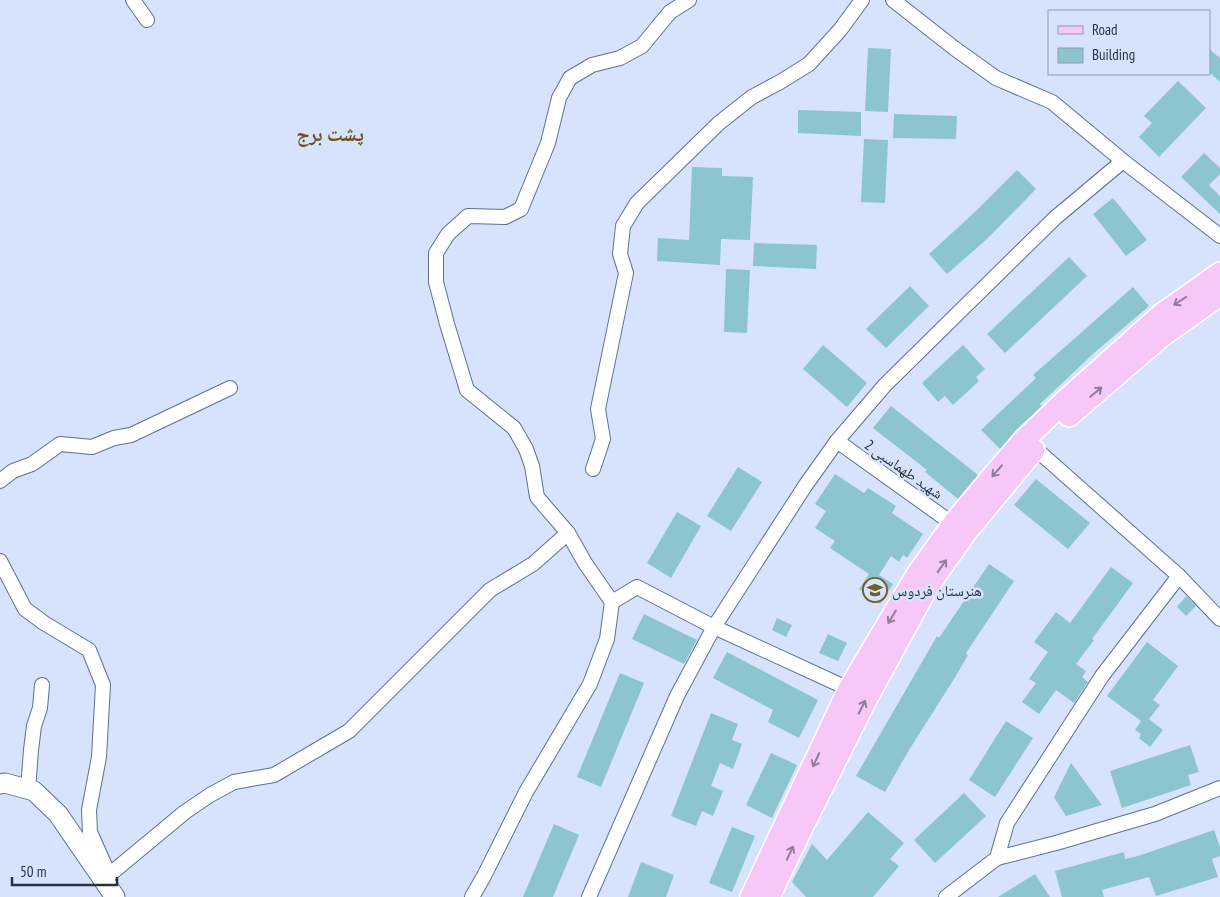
<svg xmlns="http://www.w3.org/2000/svg" width="1220" height="897" font-family="'PT Sans Narrow','Noto Naskh Arabic',sans-serif">
<style>
.building{fill:#8cc5cd}
.lines{fill:none;stroke-linecap:round;stroke-linejoin:round}
.street-casing{stroke:#5f6f93;stroke-width:16}
.secondary-casing{stroke:#5f6f93;stroke-width:21}
.primary-casing{stroke:#fff;stroke-width:24}
.street{stroke:#fff;stroke-width:14}
.secondary{stroke:#fff;stroke-width:19}
.primary{stroke:#f7c8f7;stroke-width:21}
.oneway{stroke:#907c9c}
.labels{text-anchor:middle;dominant-baseline:central;stroke-width:5;stroke-linejoin:round;paint-order:stroke}
.street-label{font-size:15px;fill:#2a3141;stroke:#d7e3fc}
.poi-label{font-size:15px;fill:#2a3141;stroke:#d7e3fc;text-anchor:start}
.district-label{font-size:20px;font-weight:bold;fill:#6a5319;stroke:#d7e3fc}
</style>
<rect width="100%" height="100%" fill="#d7e3fc"/>
<g class="building">
<path d="M868,48l23,1 -3,63 -23,-1z"/>
<path d="M1209,49l11,9v24l-11,-10z"/>
<path d="M1178,81l28,27 -47,49 -20,-20 13,-14 -8,-7z"/>
<path d="M798,110l63,2v24l-63,-3z"/>
<path d="M894,114l63,2 -1,23 -63,-1z"/>
<path d="M864,139l24,1 -3,63 -24,-1z"/>
<path d="M1204,153l16,15v6l-11,11 11,11v18l-39,-37z"/>
<path d="M692,167l30,1v8l31,1 -3,63 -29,-1 -1,26 -63,-4 1,-23 31,2z"/>
<path d="M1017,170l19,19 -49,50 -40,35 -18,-20 47,-43z"/>
<path d="M1113,198l34,42 -21,16 -33,-42z"/>
<path d="M754,243l63,2 -1,24 -63,-3z"/>
<path d="M1069,257l18,19 -82,77 -18,-19z"/>
<path d="M726,269l24,1 -3,63 -23,-1z"/>
<path d="M910,286l19,20 -43,42 -20,-19z"/>
<path d="M1133,287l16,19 -55,47 -54,51 2,2 -26,24 -16,19 -19,-19 55,-52 -3,-3z"/>
<path d="M823,345l44,38 -20,24 -44,-38z"/>
<path d="M963,345l22,24 -9,8 3,4 -26,24 -8,-9 -7,6 -16,-19z"/>
<path d="M891,406l87,69 -20,24 -33,-27 2,-2 -54,-42z"/>
<path d="M738,467l24,15 -31,49 -24,-15z"/>
<path d="M835,474l29,19 4,-5 28,18 -4,7 31,21 -16,24 -4,-3 -4,7 -8,-6 -12,19 14,9 -13,20 -21,-15 10,-15 -39,-26 5,-7 -20,-13 11,-17 -11,-7z"/>
<path d="M1036,479l54,44 -22,26 -54,-44z"/>
<path d="M677,512l24,14 -30,52 -24,-15z"/>
<path d="M989,564l25,17 -48,72 2,2 -14,24 -45,71 -24,42 -29,-16 81,-140 2,2z"/>
<path d="M1111,567l22,16 -41,56 2,1 -18,24 10,7 -4,6 6,5 -14,21 -18,-13 -17,24 -17,-12 14,-19 -7,-4 19,-27 -14,-10 22,-30 14,11z"/>
<path d="M1186,596l10,10 -10,10 -9,-9z"/>
<path d="M644,614l53,26 -13,24 -52,-25z"/>
<path d="M777,618l15,7 -6,12 -14,-7z"/>
<path d="M828,634l19,9 -9,18 -19,-8z"/>
<path d="M1147,642l31,24 -25,34 7,5 -11,14 14,11 -13,17 -11,-9 2,-4 -6,-4 6,-9 -34,-25z"/>
<path d="M727,652l91,48 -19,38 -31,-16 5,-12 -60,-32z"/>
<path d="M620,673l24,10 -43,104 -24,-10z"/>
<path d="M711,713l27,11 -6,16 10,4 -9,25 -13,-6 -9,23 12,5 -10,25 -11,-5 -6,15 -25,-10z"/>
<path d="M1006,721l27,17 -38,59 -26,-17z"/>
<path d="M1190,745l9,27 -11,3 3,10 -69,23 -12,-37z"/>
<path d="M771,753l26,12 -25,53 -26,-13z"/>
<path d="M1071,763l31,42 -36,11 -12,-19z"/>
<path d="M964,793l22,23 -51,47 -21,-23z"/>
<path d="M868,812l36,31 -14,16 9,7 -26,31h-67l-14,-15 20,-38 15,16z"/>
<path d="M554,824l25,11 -26,62h-30z"/>
<path d="M732,827l23,9 -23,56 -23,-9z"/>
<path d="M1214,830l6,17v9l-8,3 6,18 -62,19 -7,-19 -47,13 2,7h-42l-7,-26 69,-19 1,7 13,-3z"/>
<path d="M641,862l33,13 -8,22h-38z"/>
<path d="M1035,874l15,23h-52z"/>
</g>
<g class="lines">
<defs>
<g id="street">
<path d="M133,0l14,20"/>
<path d="M893,0l61,48 42,30 56,24 71,59 97,75"/>
<path d="M837,441l116,83"/>
<path d="M1029,443l150,133 41,43"/>
<path d="M593,469l10,-30 -5,-30 28,-136 -6,-19 3,-28 14,-23 82,-80 33,-26 28,-15 29,-18 31,-34 22,-30"/>
<path d="M0,481l13,-10 19,-7 28,-20 32,3 22,-9 17,-3 99,-47"/>
<path d="M0,561l25,48 19,14 45,27 14,35 -4,72 -10,53 1,22 16,36 -7,7"/>
<path d="M612,602l25,-15 77,40 135,62"/>
<path d="M28,790l3,-40 3,-24 6,-18 2,-23"/>
<path d="M997,858l59,-15 99,-29 65,-26"/>
<path d="M103,880l82,-68 25,-17 24,-13 40,-7 75,-44 141,-141 43,-26 35,-31"/>
<path d="M472,897l12,-21 42,-84 64,-108 17,-45 5,-37 -27,-39 -17,-30 -31,-36 -5,-31 -6,-17 -12,-21 -47,-38 -20,-66 -11,-42v-29l12,-19 20,-18 37,1 16,-8 27,-66 11,-45 11,-20 22,-13 28,-7 22,-12 28,-34 19,-12"/>
<path d="M589,897l88,-201 37,-69 91,-141 32,-45 48,-56 64,-63 106,-104 68,-57"/>
<path d="M946,897l51,-39 10,-35 95,-147 77,-100"/>
</g>
<path id="secondary" d="M0,784l5,-1 29,8 24,23 57,83"/>
<g id="primary">
<path d="M1069,416l93,-80 58,-41"/>
<path d="M751,897l98,-208 67,-113 37,-52 44,-53 28,-32 43,-41 94,-84 58,-41"/>
<path d="M769,897l31,-65 67,-134 61,-112 39,-55 67,-81"/>
</g>
</defs>
<use href="#street" class="street-casing"/>
<use href="#secondary" class="secondary-casing"/>
<use href="#primary" class="primary-casing"/>
<use href="#street" class="street"/>
<use href="#secondary" class="secondary"/>
<use href="#primary" class="primary"/>
</g>
<defs><path id="oneway-shaft" d="M-6 0H5M1.5-3L5.5 0L1.5 3" fill="none" stroke-width="1.6" stroke-linecap="round" stroke-linejoin="round" transform="scale(1.25)"/></defs>
<g class="oneway">
<use href="#oneway-shaft" transform="translate(1180 301) rotate(146)"/>
<use href="#oneway-shaft" transform="translate(1096 392) rotate(-40)"/>
<use href="#oneway-shaft" transform="translate(997 471) rotate(131)"/>
<use href="#oneway-shaft" transform="translate(942 566) rotate(-55)"/>
<use href="#oneway-shaft" transform="translate(892 617) rotate(121)"/>
<use href="#oneway-shaft" transform="translate(862 707) rotate(-63)"/>
<use href="#oneway-shaft" transform="translate(816 760) rotate(115)"/>
<use href="#oneway-shaft" transform="translate(790 853) rotate(-65)"/>
</g>
<defs>
<symbol id="school-ring" viewBox="-11 -11 22 22"><circle r="9.5" fill="#d7e3fc" stroke="#725d2d" stroke-width="1.5"/><path d="M0-5L7-2L0 1L-7-2ZM-4 1L0 2.5L4 1V4Q0 6-4 4Z" fill="#725d2d"/></symbol>
</defs>
<g fill-rule="evenodd">
<use href="#school-ring" x="861" y="576" width="28" height="28"/>
</g>
<g class="labels">
<g class="street-label">
<text transform="translate(904 469) rotate(35)">شهید طهماسبی 2</text>
</g>
<g class="poi-label">
<text x="892" y="590">هنرستان فردوس</text>
</g>
<g class="district-label">
<text x="330" y="134">پشت برج</text>
</g>
</g>
<rect x="1048" y="10" width="162" height="65" fill="#d7e3fc" stroke="#929cb1"/>
<rect x="1058" y="26" width="25" height="8" fill="#f7c8f7" stroke="#929cb1"/>
<text x="1092" y="35" font-size="15" fill="#2a3141">Road</text>
<rect x="1058" y="48" width="25" height="15" fill="#8cc5cd" stroke="#929cb1"/>
<text x="1092" y="60" font-size="15" fill="#2a3141">Building</text>
<path d="M12 877v8h105v-8" fill="none" stroke="#2a3141" stroke-width="2.5"/>
<text x="20" y="877" font-size="15" fill="#2a3141" stroke="#d7e3fc" stroke-width="4" paint-order="stroke">50 m</text>
</svg>
